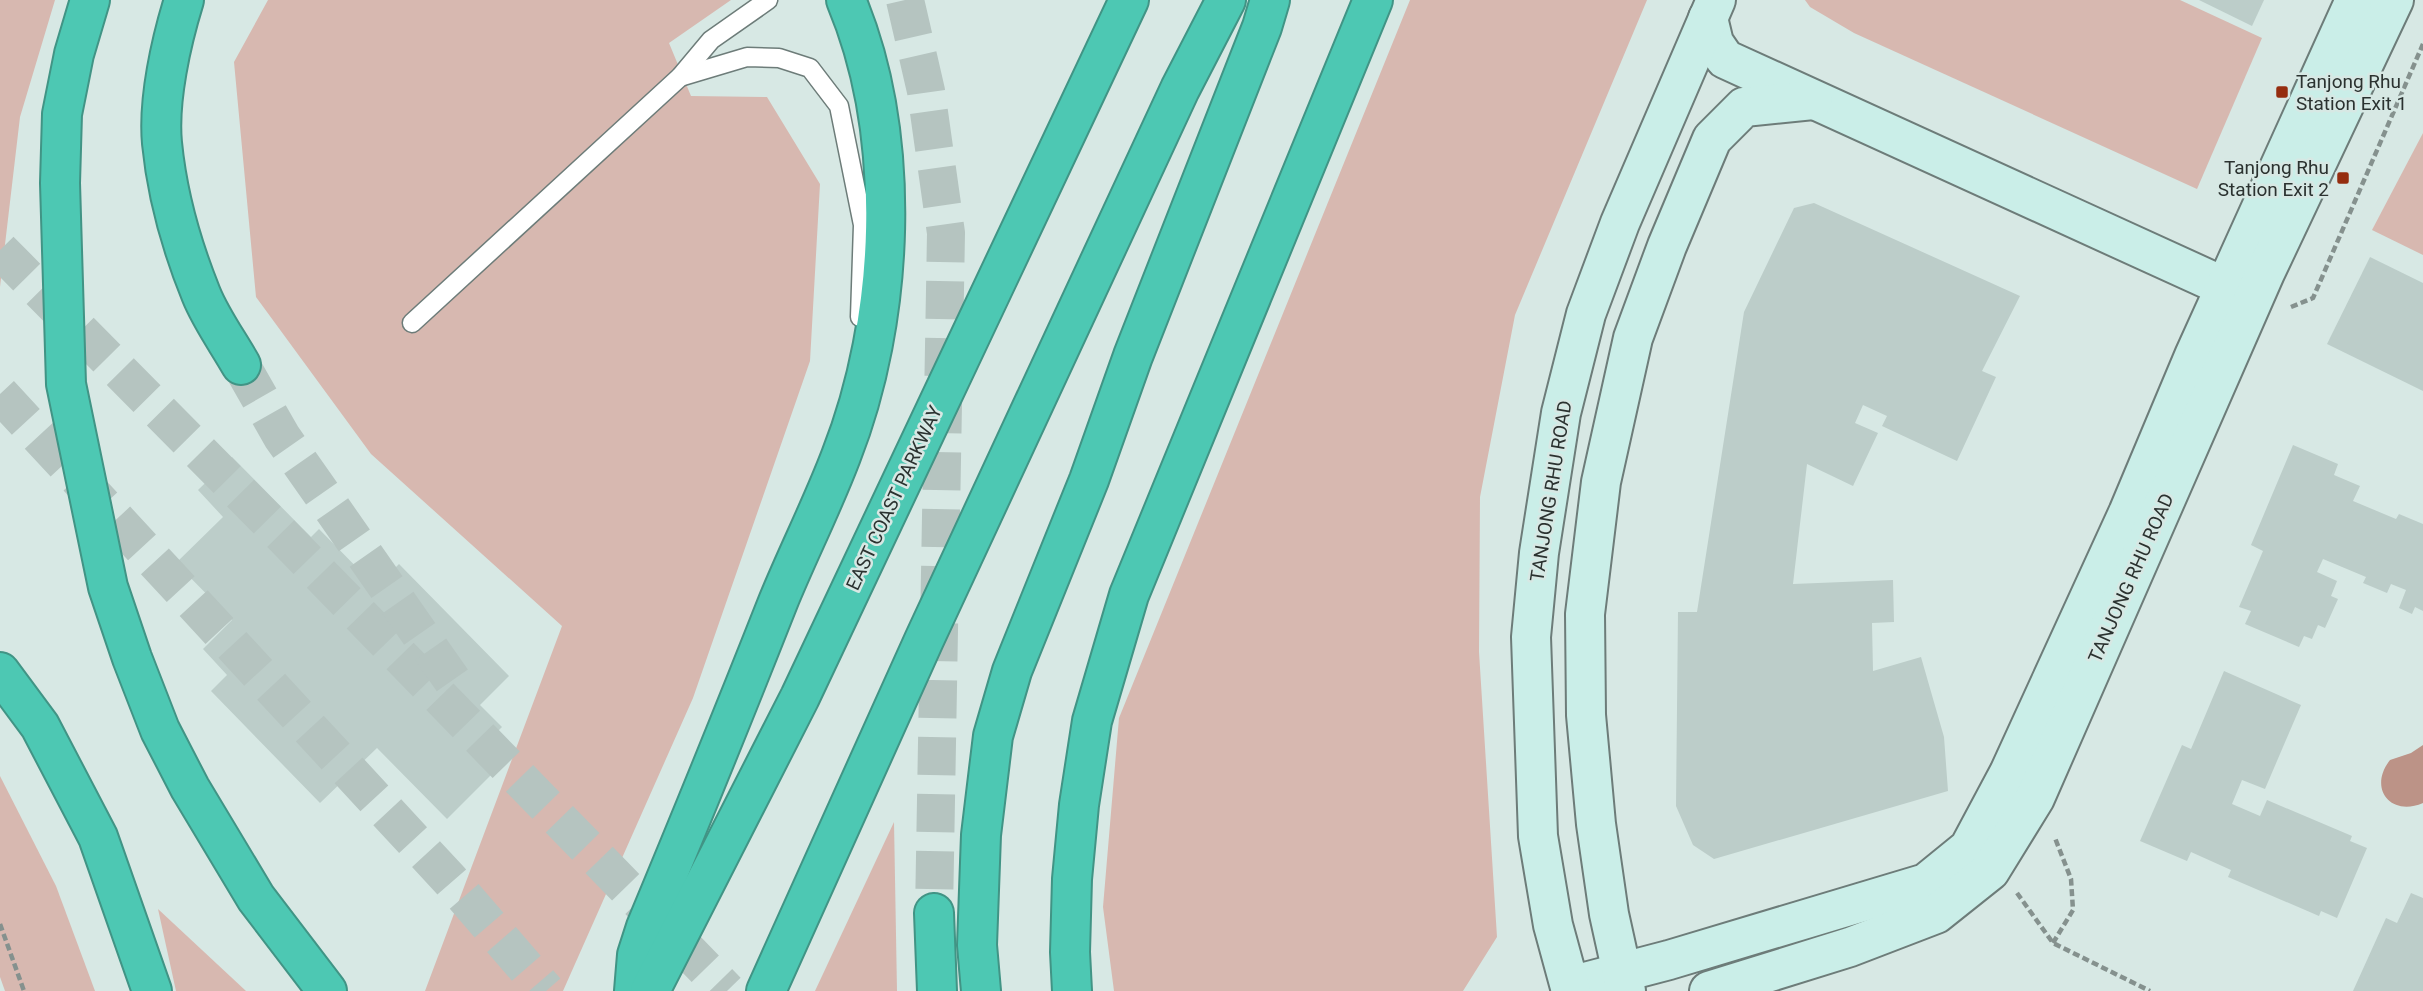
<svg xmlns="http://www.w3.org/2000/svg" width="2423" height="991" font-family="Roboto,sans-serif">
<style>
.green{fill:#d7b8b0}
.water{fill:#bc9387}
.building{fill:#bccdc9}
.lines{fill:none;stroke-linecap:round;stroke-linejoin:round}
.highway-tunnel{stroke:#b5c4c0;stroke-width:38;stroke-dasharray:38 19;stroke-linecap:butt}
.lane-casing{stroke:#6d7c79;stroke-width:21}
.secondary-casing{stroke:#6d7c79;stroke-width:42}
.highway-casing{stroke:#419485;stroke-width:42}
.path{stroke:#85918e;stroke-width:4.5;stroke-dasharray:7 3.5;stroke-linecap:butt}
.lane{stroke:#fff;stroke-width:18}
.secondary{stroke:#caeee8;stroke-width:38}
.highway{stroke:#4dc8b3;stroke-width:38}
.poi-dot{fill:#952d0f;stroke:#d7e8e4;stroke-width:2.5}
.labels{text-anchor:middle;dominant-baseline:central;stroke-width:5;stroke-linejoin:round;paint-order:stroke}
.poi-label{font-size:19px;fill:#2b3230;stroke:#d7e8e4;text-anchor:start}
.street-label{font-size:19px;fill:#2b3230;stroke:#d7e8e4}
</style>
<rect width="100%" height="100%" fill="#d7e8e4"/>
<g class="green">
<path d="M0,0h55l-35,117 -20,170z"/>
<path d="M268,0h463l-62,43 22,53 76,1 53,87 -10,177 -117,337 -130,293h-138l137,-365 -191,-172 -115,-157 -22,-235z"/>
<path d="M1410,0h237l-132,315 -35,182 -1,155 18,285 -34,54h-349l-11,-84 16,-189z"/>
<path d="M1805,0h375l82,38 -65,151 -343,-156 -44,-26z"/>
<path d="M2423,133v122l-51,-25z"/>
<path d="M0,776l56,110 39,105h-90l-5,-14z"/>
<path d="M894,822l3,169h-82z"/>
<path d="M158,909l88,82h-70z"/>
</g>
<path class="water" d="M2423,745v58c-33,14 -55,-15 -33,-43l21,-7z"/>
<g class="building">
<path d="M2199,0h65l-12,26z"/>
<path d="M1814,203l206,93 -38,75 14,6 -39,84 -75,-35 5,-10 -24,-11 -8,18 23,10 -25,53 -46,-22 -14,120 100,-4 1,42 -22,1 1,48 48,-14 23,80 4,54 -234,68 -21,-14 -17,-39 2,-194h19l47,-300 50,-104z"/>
<path d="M2370,257l53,26v108l-96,-47z"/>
<path d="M2293,445l45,19 -4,11 26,11 -7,15 43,18 3,-5 24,10v87l-8,-4 -3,7 -13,-6 7,-18 -15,-6 -4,9 -24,-10 3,-6 -43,-18 -6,13 20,9 -6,15 7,3 -13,29 -7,-3 -6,14 -8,-3 -5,11 -54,-23 6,-13 -12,-4 24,-56 -12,-6z"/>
<path d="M232,457l79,80 8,-8 57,58 23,-23 110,112 -29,29 22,22 -24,24 18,19 -49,49 -70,-71 -57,55 -109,-112 16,-16 -24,-26 29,-29 -56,-57 47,-46 -25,-27z"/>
<path d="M2224,671l77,34 -36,84 -23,-9 -10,24 28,12 7,-16 85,36 -2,5 17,7 -30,70 -16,-7 -2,5 -91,-39 3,-7 -40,-18 -4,9 -47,-20 42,-96 9,4z"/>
<path d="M2411,893l12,5v93h-70l33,-73 11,5z"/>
</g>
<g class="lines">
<g class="highway-tunnel">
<path d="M905,0l21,91 20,142 -12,680"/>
<path d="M0,250l281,284 446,457"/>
<path d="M241,365l41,72 177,253"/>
<path d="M0,394l450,486 96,111"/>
</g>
<defs>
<g id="lane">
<path d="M680,77l67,-20 32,1 31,10 29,38 24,119 -3,92"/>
<path d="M412,323l268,-246 31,-37 57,-40"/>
</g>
<g id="secondary">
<path d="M1708,18l6,25 11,16 500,228"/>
<path d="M1570,986l99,-26 257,-77 43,-35 40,-75 119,-260 66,-157 161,-356"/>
<path d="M1571,991l-18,-66 -15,-89 -7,-199 8,-84 22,-140 25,-99 34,-91 96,-223"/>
<path d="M1626,991l-17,-77 -13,-90 -10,-109 -1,-101 16,-132 32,-144 34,-92 45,-107 32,-32 69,-7"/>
<path d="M1709,991l141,-44 86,-33 54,-43 45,-73 230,-525 129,-273"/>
</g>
<g id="highway">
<path d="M90,0l-16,54 -12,60 -2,69 6,201 42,203 24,71 28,72 30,58 66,110 71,93"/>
<path d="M184,0c-13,42 -26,100 -22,143 5,51 20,104 39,151 10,25 27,48 40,71"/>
<path d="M0,672l40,54 58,111 54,154"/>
<path d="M934,913l3,78"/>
<path d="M634,991l3,-36 9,-28c45,-108 89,-216 132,-325 20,-49 44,-96 63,-146 54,-137 62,-320 5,-456"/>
<path d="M650,991l150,-294 329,-697"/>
<path d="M766,991l158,-351 256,-551 46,-89"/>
<path d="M981,991l-4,-46 4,-110 12,-99 19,-65 77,-191 44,-124 129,-329 8,-27"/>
<path d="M1072,991l-2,-39 2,-73 7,-74 13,-84 37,-126 244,-595"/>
</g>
</defs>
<use href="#lane" class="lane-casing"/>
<use href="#secondary" class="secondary-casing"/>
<use href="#highway" class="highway-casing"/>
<g class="path">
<path d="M2291,307l22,-9 110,-254"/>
<path d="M2017,893l36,50 97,48"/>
<path d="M0,924l24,67"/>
<path d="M2053,943l20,-33 -2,-31 -16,-41"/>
</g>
<use href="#lane" class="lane"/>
<use href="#secondary" class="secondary"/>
<use href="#highway" class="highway"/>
</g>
<g class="poi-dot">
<rect x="2275" y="85" width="14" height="14" rx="3.5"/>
<rect x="2336" y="171" width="14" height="14" rx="3.5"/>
</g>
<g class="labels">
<g class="poi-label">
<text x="2296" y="81">Tanjong Rhu<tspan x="2296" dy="22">Station Exit 1</tspan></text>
<text x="2329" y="167" text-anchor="end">Tanjong Rhu<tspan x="2329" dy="22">Station Exit 2</tspan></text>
</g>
<g class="street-label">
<text transform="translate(1551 491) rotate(-81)">TANJONG RHU ROAD</text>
<text transform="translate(894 498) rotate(-65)">EAST COAST PARKWAY</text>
<text transform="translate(2131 578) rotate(-66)">TANJONG RHU ROAD</text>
</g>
</g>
</svg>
